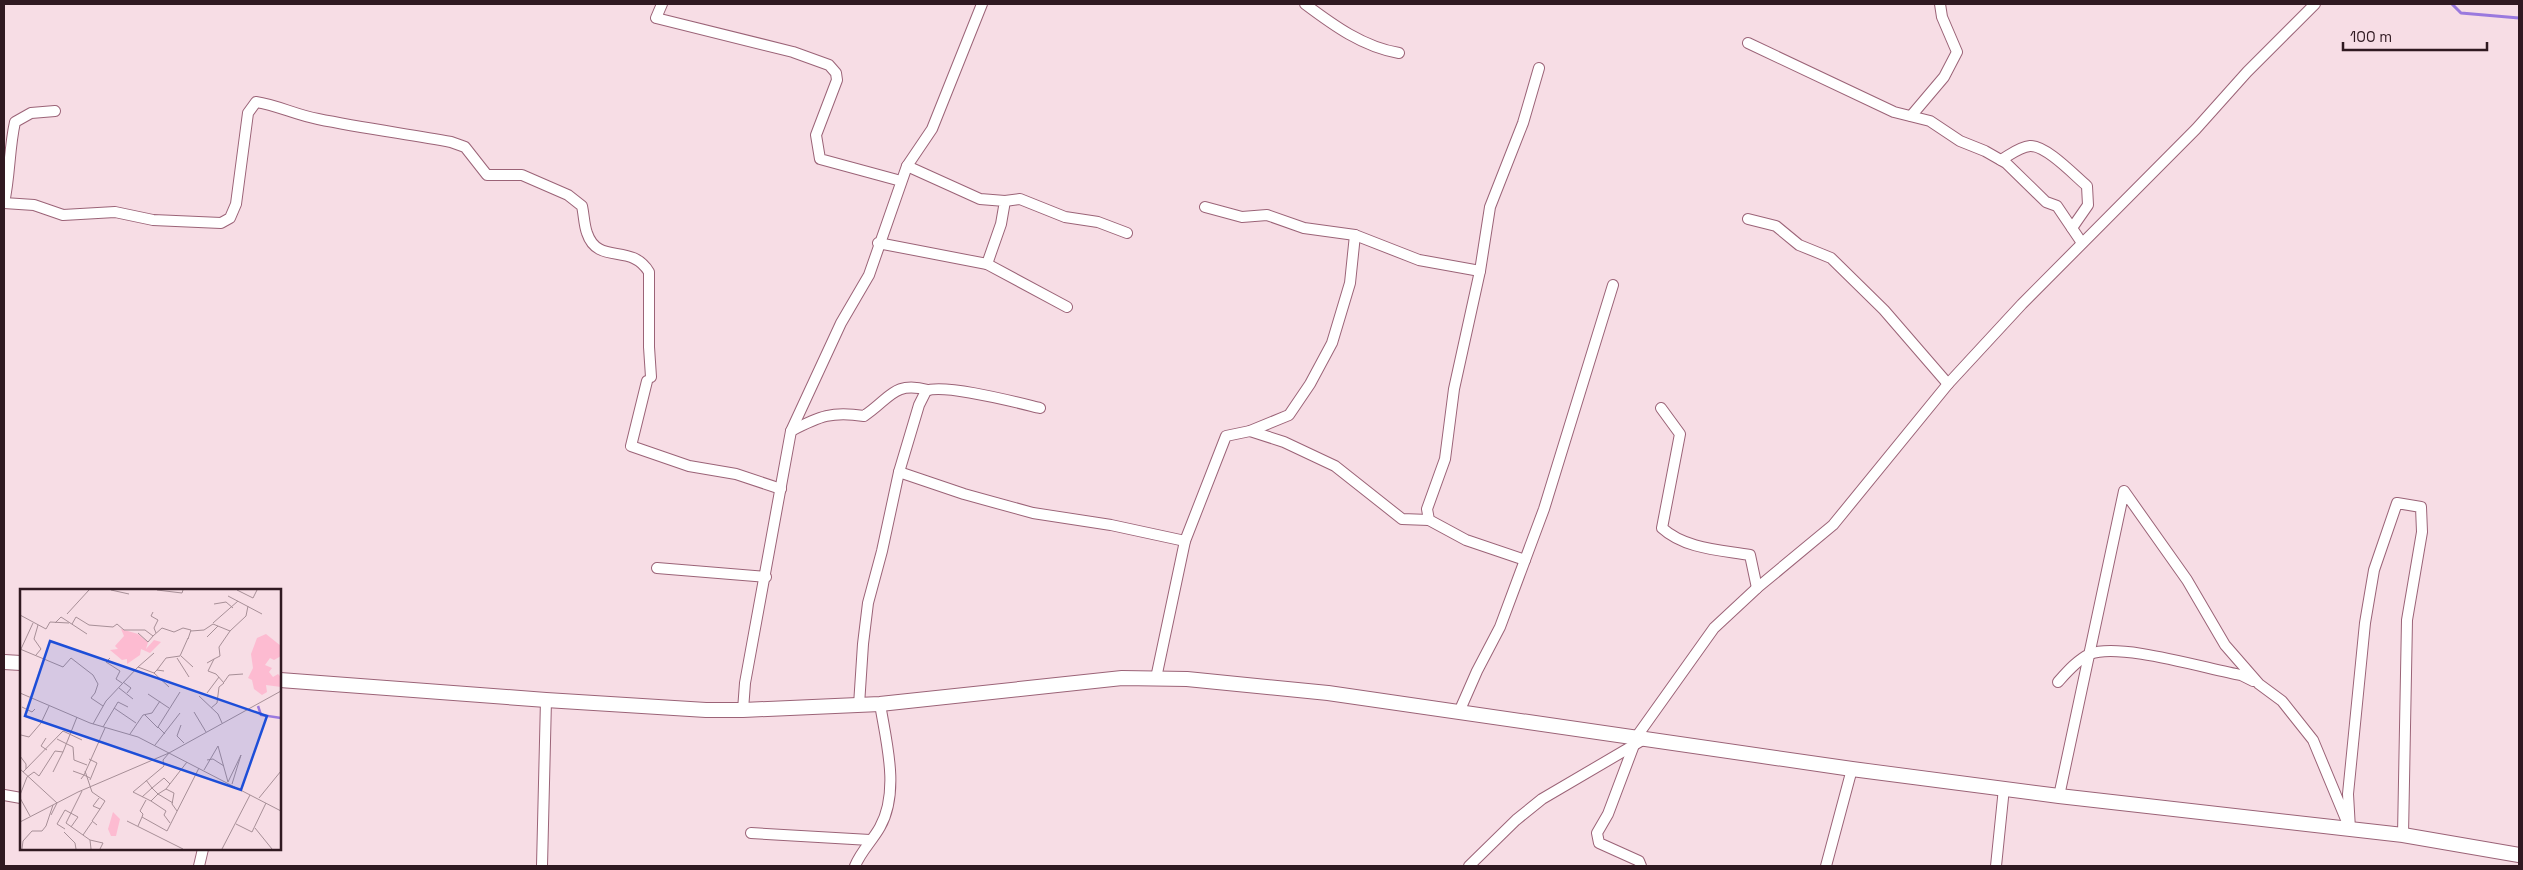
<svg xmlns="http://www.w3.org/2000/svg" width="2523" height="870" font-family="'Space Grotesk',sans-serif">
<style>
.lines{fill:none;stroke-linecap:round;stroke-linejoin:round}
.stream{stroke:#9a79de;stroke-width:3}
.minor-casing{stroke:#9b6377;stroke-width:12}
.secondary-casing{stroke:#9b6377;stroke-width:16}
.minor{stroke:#fff;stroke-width:10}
.secondary{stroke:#fff;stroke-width:14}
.inset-river{fill:none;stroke:#9a79de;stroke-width:2.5}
.inset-road{fill:none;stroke:#a78f97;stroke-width:1}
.view{fill:#1d4ed8;fill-opacity:0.15;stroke:#1d4ed8;stroke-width:2.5}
.inset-edge{fill:none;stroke:#301921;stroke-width:2.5}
</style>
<rect width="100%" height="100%" fill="#f7dde5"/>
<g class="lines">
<path class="stream" d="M2452,4l9,9 58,5"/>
<defs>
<g id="minor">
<path d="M662,4l-6,14 137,34 36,13 7,8 1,7 -21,55 4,24 81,22"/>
<path d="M1305,4c28,21 58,43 94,49"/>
<path d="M1748,43l146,69 36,9 30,20 25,10 21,12 40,39 11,4 25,37"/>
<path d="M1911,116l33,-39 13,-25 -15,-35 -2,-13"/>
<path d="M2001,160c9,-5 18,-13 29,-14 16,-1 45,30 57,40l1,19 -16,23"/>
<path d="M907,166l73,33 25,2 -4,23 -14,40"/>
<path d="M1005,201l15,-2 45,18 33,5 29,11"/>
<path d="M4,203l30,2 29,10 52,-3 38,8 68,3 9,-5 6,-14 12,-91 8,-11c21,3 40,13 62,17 44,9 89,15 133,23l14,5 22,28h35l46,20 14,11c2,9 2,19 5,27 11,33 44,9 62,39v75l2,30"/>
<path d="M4,203c6,-27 5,-54 11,-81l16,-9 24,-2"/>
<path d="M1205,207l37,10 25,-2 37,13 51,7 64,25 61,11"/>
<path d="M1748,219l28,7 23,19 32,13 53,52 64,74"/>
<path d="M878,243l109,21 80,43"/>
<path d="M647,381l-16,65 58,20 47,8 45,15"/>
<path d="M1661,408l19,26 -18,94c23,21 59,22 88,27l7,33"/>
<path d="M791,431c29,-15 41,-20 73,-15 27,-18 29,-35 64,-26"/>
<path d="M1250,431l34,11 51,24 67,53 27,1"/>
<path d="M899,472l65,22 69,19 78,12 74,16"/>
<path d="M1525,560l-59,-20 -37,-20 -2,-11 18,-50 9,-70 26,-118 10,-64 33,-84 16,-55"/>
<path d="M657,568l109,9"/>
<path d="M1156,678l29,-137 41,-105 24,-5 39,-16 21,-31 22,-41 18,-60 5,-48"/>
<path d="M2058,682c8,-9 20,-23 32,-28 29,-12 117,15 151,21l12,6"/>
<path d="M859,705l4,-61 5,-41 14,-52 17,-79 20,-67 7,-14c17,-8 93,12 114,17"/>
<path d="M743,710l2,-27 46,-252 50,-108 28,-48 38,-109 25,-37 50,-125"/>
<path d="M1459,712l18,-41 23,-44 44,-118 69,-224"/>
<path d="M1637,736l77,-108 43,-40 76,-63 115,-141 74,-80 174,-175 51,-57 68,-68"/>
<path d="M1634,745l-26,69 -11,19 2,10 40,18 2,5"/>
<path d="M4,795l17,3"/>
<path d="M2059,796l65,-305 63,89 38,65 34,39 23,17 31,39 37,89 -2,-35 17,-171 9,-53 23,-67 24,4 1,25 -15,88 -4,215"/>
<path d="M751,833l119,7"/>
<path d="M199,866l4,-17"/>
<path d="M542,866l4,-166"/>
<path d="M855,866c6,-15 18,-26 25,-39 20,-36 6,-86 0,-123"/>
<path d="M1469,866l47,-46 26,-21 104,-61"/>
<path d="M1826,866l26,-97"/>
<path d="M1996,866l8,-78"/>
</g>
<g id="secondary">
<path d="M4,662l17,1"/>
<path d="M280,680l266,20 160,10h37l137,-6 242,-26 65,1 141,14 524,76 207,27 344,39 116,20"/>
</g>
</defs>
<use href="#minor" class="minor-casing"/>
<use href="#secondary" class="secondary-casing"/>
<use href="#minor" class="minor"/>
<use href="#secondary" class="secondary"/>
</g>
<g transform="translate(20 589)">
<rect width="261" height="261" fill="#f7dde5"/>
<path d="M101,40l17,5 10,8 -2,7 8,-9 7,2 -11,11 -9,-4 -1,6 -13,9v-5l-5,1 -12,-10 8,-1 -3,-3 9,-10zM246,45l15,12v10l-7,4 -4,-2 -5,7 7,3 -3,4 4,5 5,-3 3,3v10l-15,-2 1,7 -5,3 -8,-6 -2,-9 -4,-2 5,-10 -2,-14 6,-16zM93,223l7,7 -4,17h-5l-3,-7z" fill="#fdbbd1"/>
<path class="inset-river" d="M238,117l3,9 20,3"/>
<path class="inset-road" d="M91,1l18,4M137,1l25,3 1,-3M217,1l16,8 4,-8M208,7l34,18M194,15l12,-2 7,6M133,23l-2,4 7,4 -4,8 2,5M47,25l22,-24M0,26l26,14 4,-7 19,1M35,34l6,-6 26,17M193,34l25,-22M52,35l4,-7 13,8 24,2 4,-3 7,6h21l8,6 9,-8 12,4 9,-4 8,2 -3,9M171,42l13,-1 9,-6 17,7M118,44l10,9 5,-6M187,48l11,-11M0,60l43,18 8,-9 22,17 5,9 -3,9M1,60l12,-26M16,66l5,-6 -7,-10 4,-14M161,67l12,11M90,69l-4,4 14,9 -4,8 6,4M157,69l12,19M194,70l6,-3 -1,-9 11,-16 16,-15 2,-10M187,74l7,-4 -6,12 8,3 8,9 -5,4 -2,16 -6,5M118,78l16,-14M137,81l9,-12 14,-2 8,-18M134,84l15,14M103,93l8,6 -4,5M204,93l5,-7 14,-1M99,99l14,11M0,104l70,30 48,14 143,74M75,104l-4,5 12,8M187,104l12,-16M128,105l21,14M179,107l19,18 4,9M2,118l10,5 3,-3M94,119l22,15M174,123l12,20M125,126l13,13M73,135l13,-23 32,-34 16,6 3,-3 7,1M161,136l-4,11 7,7M83,138l15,-25 10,5M110,145l13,-19 9,-2 8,-12M145,145l-7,-7 22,-35M1,146l8,2 12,-14 8,-17M26,149l-5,8 6,4M37,150l16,8 1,13 13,5M135,156l25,-32M149,164l112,-62M0,167l6,8v5M69,170l8,4 -7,17M187,171l6,-1 11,7M0,180l37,34 -6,12M184,181l14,-24 10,36 13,-27 -9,29M53,182l11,4 -3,4M65,182l7,21 13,9 -5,8M3,183l40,-41 19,9M33,183l10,-20M70,189l-6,-3 21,-47M126,191l6,8 12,-10 6,6M146,200l-8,5 15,9M62,202l-16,32 24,17 1,9M0,206l7,-18 7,-5 5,4 16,-25 8,1 14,-35M122,208l10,-9 6,6 -7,7 15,10 -2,4 6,8M0,209l10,18M239,209l22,-27M131,212l-18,-9 31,-26 -1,-6 6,-7M157,222l-5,-7 2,-11 -8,-4 21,-27M122,228l1,-3 -3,-3 6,-11M107,232l56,28M0,233l58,-30 91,-39M216,235l16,8 14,-29M77,236l-5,-4 8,-12 -7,-3 6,-8M118,237l4,-9 25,14 32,-63M235,239l17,21M45,240l-8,-5 8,-14 13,7 -7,10M44,243l11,11 1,6M63,246l9,-13M70,251l13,3 -3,6M2,260l1,-8 9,-10h10l4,-5 7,-21M202,260l28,-54"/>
<path class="view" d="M30,52l217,75 -26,74 -216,-74z"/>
<rect width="261" height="261" class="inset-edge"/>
</g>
<rect width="2523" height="870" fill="none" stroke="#301921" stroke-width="10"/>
<path d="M2343 42v8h144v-8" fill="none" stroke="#301921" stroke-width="2.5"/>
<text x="2350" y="42" font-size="15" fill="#301921" stroke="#f7dde5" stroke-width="4" paint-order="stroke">100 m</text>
</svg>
